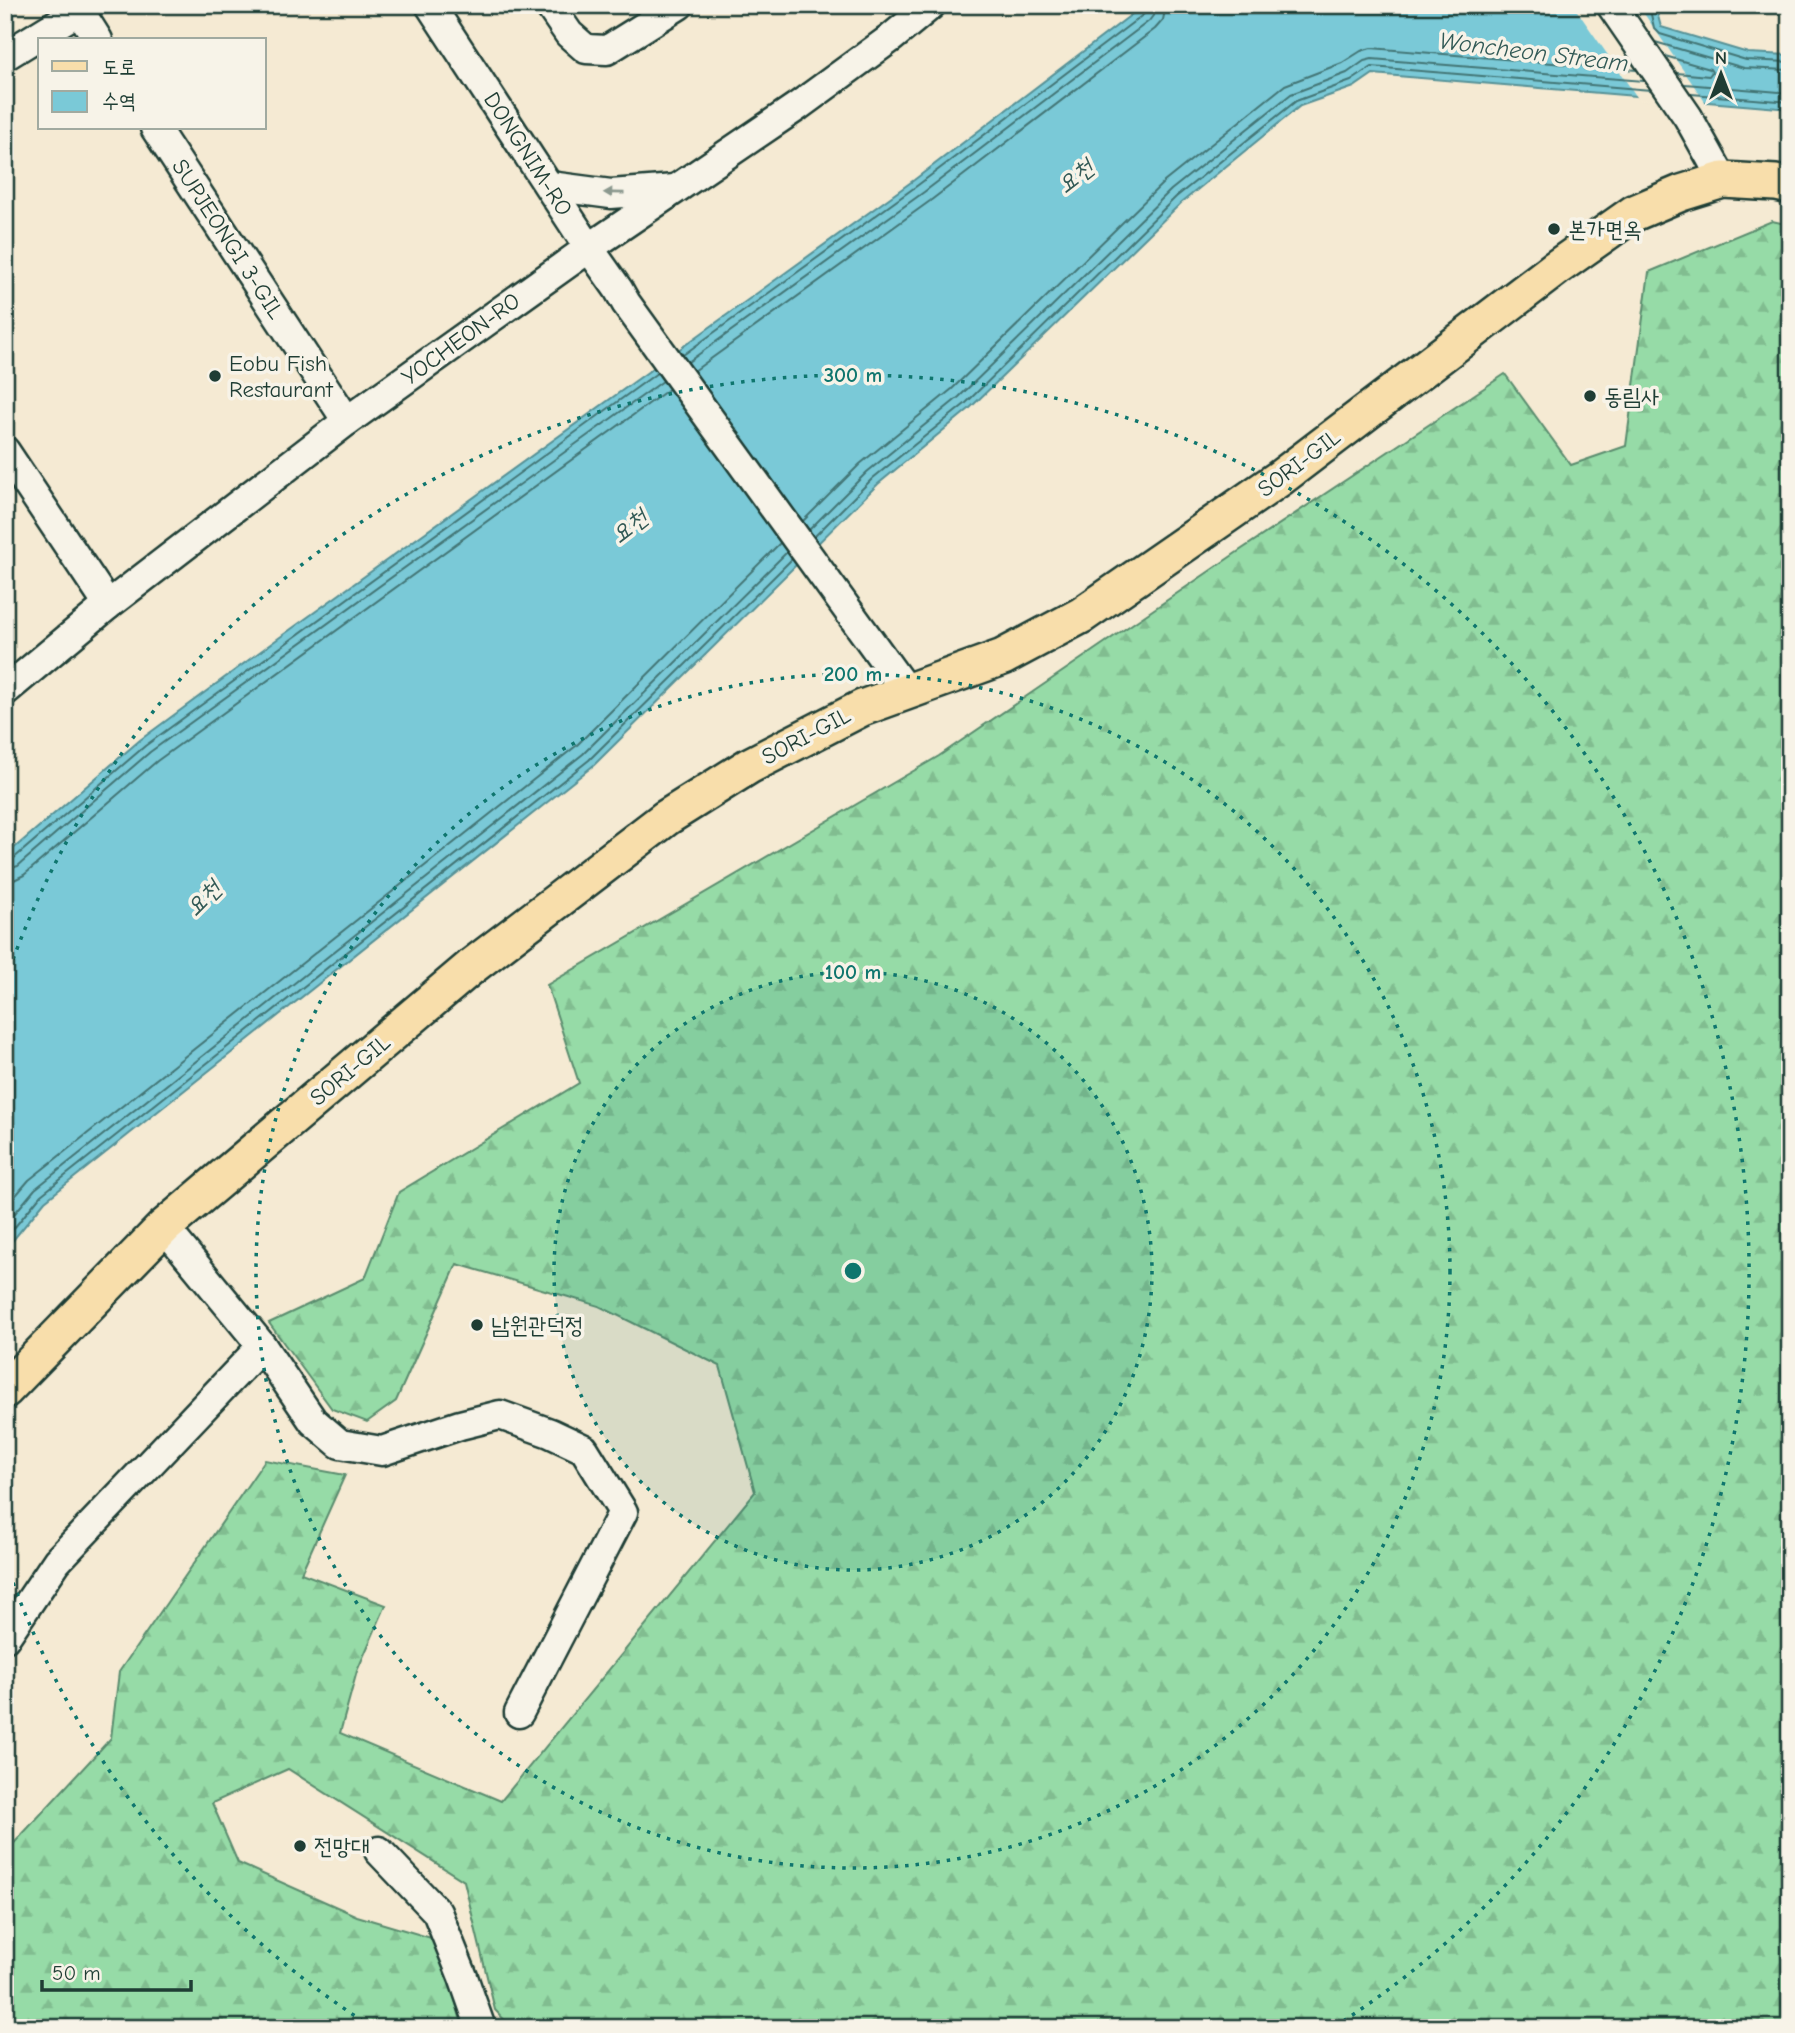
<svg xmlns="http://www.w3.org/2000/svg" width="1795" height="2033" font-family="'Comic Neue','Poor Story',sans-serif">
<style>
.forest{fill:url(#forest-firs);stroke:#5a8c6e;stroke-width:2}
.water{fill:#7ac9d7;stroke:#569196;stroke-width:2}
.pier{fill:#f5ead3}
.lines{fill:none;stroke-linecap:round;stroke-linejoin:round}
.shore{stroke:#437575;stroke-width:2}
.minor-casing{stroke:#1f3d34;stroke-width:33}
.major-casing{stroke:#1f3d34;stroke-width:40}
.minor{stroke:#f7f3e8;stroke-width:28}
.major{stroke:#f8deab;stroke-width:35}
.oneway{fill:#8b988e}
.ring{fill:none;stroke:#0f766e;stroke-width:3.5;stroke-dasharray:3.5 7}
.poi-dot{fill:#1f3d34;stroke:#f7f3e8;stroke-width:2.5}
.labels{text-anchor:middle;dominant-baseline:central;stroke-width:7;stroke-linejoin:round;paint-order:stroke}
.street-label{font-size:23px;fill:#1f3d34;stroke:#f7f3e8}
.poi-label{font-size:23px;fill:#1f3d34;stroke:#f7f3e8;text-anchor:start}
.water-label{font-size:24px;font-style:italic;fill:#315955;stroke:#f7f3e8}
.centre{fill:#0f766e;stroke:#f7f3e8;stroke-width:3.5}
.ring-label{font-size:21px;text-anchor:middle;font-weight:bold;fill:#0f766e;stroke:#f7f3e8;stroke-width:7;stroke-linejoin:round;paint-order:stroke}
</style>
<defs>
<pattern id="forest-firs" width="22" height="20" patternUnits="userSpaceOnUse" patternTransform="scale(1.75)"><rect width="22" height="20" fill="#96dba7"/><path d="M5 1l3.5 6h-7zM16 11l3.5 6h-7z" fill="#81bd90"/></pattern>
</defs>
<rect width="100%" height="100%" fill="#f5ead3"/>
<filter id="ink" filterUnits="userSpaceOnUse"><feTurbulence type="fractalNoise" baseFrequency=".0143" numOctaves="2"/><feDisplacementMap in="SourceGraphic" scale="14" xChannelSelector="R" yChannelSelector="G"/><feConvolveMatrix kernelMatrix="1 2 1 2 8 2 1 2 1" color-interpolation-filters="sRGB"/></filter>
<g filter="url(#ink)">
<path class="forest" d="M1772,221l18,4v1803h-1278l-17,-18 -31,-129 -176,-112 -76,34 26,60 119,53 81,24 25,88h-458v-175l106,-115 8,-66 146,-212 80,15 -44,98 85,32 -29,66 -17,62 161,68 254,-309 -35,-126 -121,-60 -142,-42 -61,137 -29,21 -35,-13 -63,-86 96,-45 34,-86 180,-109 -32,-98 392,-229 297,-203 269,-179 66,91 55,-19 23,-174z"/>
<path class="water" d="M1144,5h511l6,22 87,26 42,2v54l-417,-35 -19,13 -54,19 -119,97 -212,206 -91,75 -284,281 -549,436 -40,49v-394l135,-116 136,-100 638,-460z"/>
<path class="pier" d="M1573,5h65l70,101 -69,-6z"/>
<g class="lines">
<g class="shore">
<path d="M1649,5l5,23 6,6 86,26 44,2"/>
<path d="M1655,42l89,26 46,2"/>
<path d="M1665,56l45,13 2,3 -3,4 -32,-3"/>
<path d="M1685,84l105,9"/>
<path d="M1691,94l99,8"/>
<path d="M683,355l235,-170 226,-171 3,-9"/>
<path d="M688,362l236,-170 225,-171 6,-8 1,-8"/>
<path d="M694,371l236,-170 225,-172 8,-9 3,-15"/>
<path d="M803,521l57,-57 92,-75 212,-207 121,-97 57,-22 19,-12 10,-3 266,22"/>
<path d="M809,530l58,-58 92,-75 212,-207 120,-96 56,-21 17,-12 8,-2 272,22"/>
<path d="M814,537l59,-59 92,-74 211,-207 120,-96 55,-20 21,-14 279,23"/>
<path d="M5,861l8,-2 132,-113 512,-373"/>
<path d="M5,870l13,-4 132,-114 513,-371"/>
<path d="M5,881l9,-1 10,-5 133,-114 512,-372"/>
<path d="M5,1208l24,-28 547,-434 204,-203"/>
<path d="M5,1225l30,-36 548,-435 204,-202"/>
<path d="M5,1239l36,-44 548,-435 203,-201"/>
</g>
<defs>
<g id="minor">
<path d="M76,5l22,35"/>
<path d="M430,5l159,243 29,41 8,14 281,389"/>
<path d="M549,5l20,29 17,15 21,1 72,-45"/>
<path d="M1611,5l77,112 35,63"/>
<path d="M5,56l83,-51"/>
<path d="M155,128l192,293"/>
<path d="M550,186l61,8 64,-5"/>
<path d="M5,451l103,154"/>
<path d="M5,691l103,-86 239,-184 242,-173 209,-142 93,-68 40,-33"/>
<path d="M262,1346l51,75 27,23 42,7 78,-26 40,-10 50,18 34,16 39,63 -104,201"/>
<path d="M5,1638l52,-77 205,-215 -98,-119"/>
<path d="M379,1851l58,61 26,65 18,51"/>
</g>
<path id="major" d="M5,1390l159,-163 307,-260 195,-149 83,-52 113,-58 141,-51 79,-42 198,-137 276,-210 78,-55 47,-20 42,-13 53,3 14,3"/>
</defs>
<use href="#minor" class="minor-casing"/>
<use href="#major" class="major-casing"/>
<use href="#minor" class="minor"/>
<use href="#major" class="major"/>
</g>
<defs><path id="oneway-solid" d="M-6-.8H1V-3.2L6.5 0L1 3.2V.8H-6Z" transform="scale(1.75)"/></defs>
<use class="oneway" href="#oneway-solid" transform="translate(614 193) rotate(-179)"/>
</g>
<circle cx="853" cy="1271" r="299" fill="#0f766e" fill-opacity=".12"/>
<g class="ring">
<circle cx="853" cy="1271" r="299"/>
<circle cx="853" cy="1271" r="597"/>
<path d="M372 2027A896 896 0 0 1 6 1563M6 979A896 896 0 1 1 1334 2027"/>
</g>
<g class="poi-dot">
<circle cx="1554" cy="229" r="7"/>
<circle cx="215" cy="376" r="7"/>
<circle cx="1590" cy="396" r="7"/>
<circle cx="477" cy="1325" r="7"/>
<circle cx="300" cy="1846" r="7"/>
</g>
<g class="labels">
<g class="street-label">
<text transform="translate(528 154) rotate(57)">DONGNIM-RO</text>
<text transform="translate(228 239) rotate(57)">SUPJEONGI 3-GIL</text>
<text transform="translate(461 339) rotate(-36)">YOCHEON-RO</text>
<text transform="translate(1299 463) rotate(-37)">SORI-GIL</text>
<text transform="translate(806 736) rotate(-28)">SORI-GIL</text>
<text transform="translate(350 1070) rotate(-40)">SORI-GIL</text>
</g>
<g class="poi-label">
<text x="1568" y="229">본가면옥</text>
<text x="229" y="363">Eobu Fish<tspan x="229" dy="26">Restaurant</tspan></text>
<text x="1604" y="396">동림사</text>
<text x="491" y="1325">남원관덕정</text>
<text x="314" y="1846">전망대</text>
</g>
<g class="water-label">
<text transform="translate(1534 52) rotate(7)">Woncheon Stream</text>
<text transform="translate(1075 176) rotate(-38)">요천</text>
<text transform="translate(629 526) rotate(-38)">요천</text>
<text transform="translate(203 898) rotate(-45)">요천</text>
</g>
</g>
<circle cx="853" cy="1271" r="10" class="centre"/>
<g class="ring-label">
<text x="853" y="382">300 m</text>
<text x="853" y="681">200 m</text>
<text x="853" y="979">100 m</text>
</g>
<rect width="1795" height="2033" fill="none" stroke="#f7f3e8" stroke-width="28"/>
<rect x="14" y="14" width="1767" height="2005" fill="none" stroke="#1f3d34" stroke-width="2.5" filter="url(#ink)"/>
<rect x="38" y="38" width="228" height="91" fill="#f7f3e8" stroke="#a1aaa0" stroke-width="2"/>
<rect x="52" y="61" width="35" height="10" fill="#f8deab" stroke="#a1aaa0" stroke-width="2"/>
<text x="102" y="74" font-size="21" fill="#1f3d34">도로</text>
<rect x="52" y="91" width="35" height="21" fill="#7ac9d7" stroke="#a1aaa0" stroke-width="2"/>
<text x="102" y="108" font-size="21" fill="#1f3d34">수역</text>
<g transform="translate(1721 74)" stroke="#f7f3e8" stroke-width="5" paint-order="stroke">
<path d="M0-5L12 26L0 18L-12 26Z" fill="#1f3d34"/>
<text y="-10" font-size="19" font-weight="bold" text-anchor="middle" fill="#1f3d34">N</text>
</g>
<path d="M42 1980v10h149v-10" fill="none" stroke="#1f3d34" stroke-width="3.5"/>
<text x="52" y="1980" font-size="21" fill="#1f3d34" stroke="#f7f3e8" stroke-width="5" paint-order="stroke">50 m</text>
</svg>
